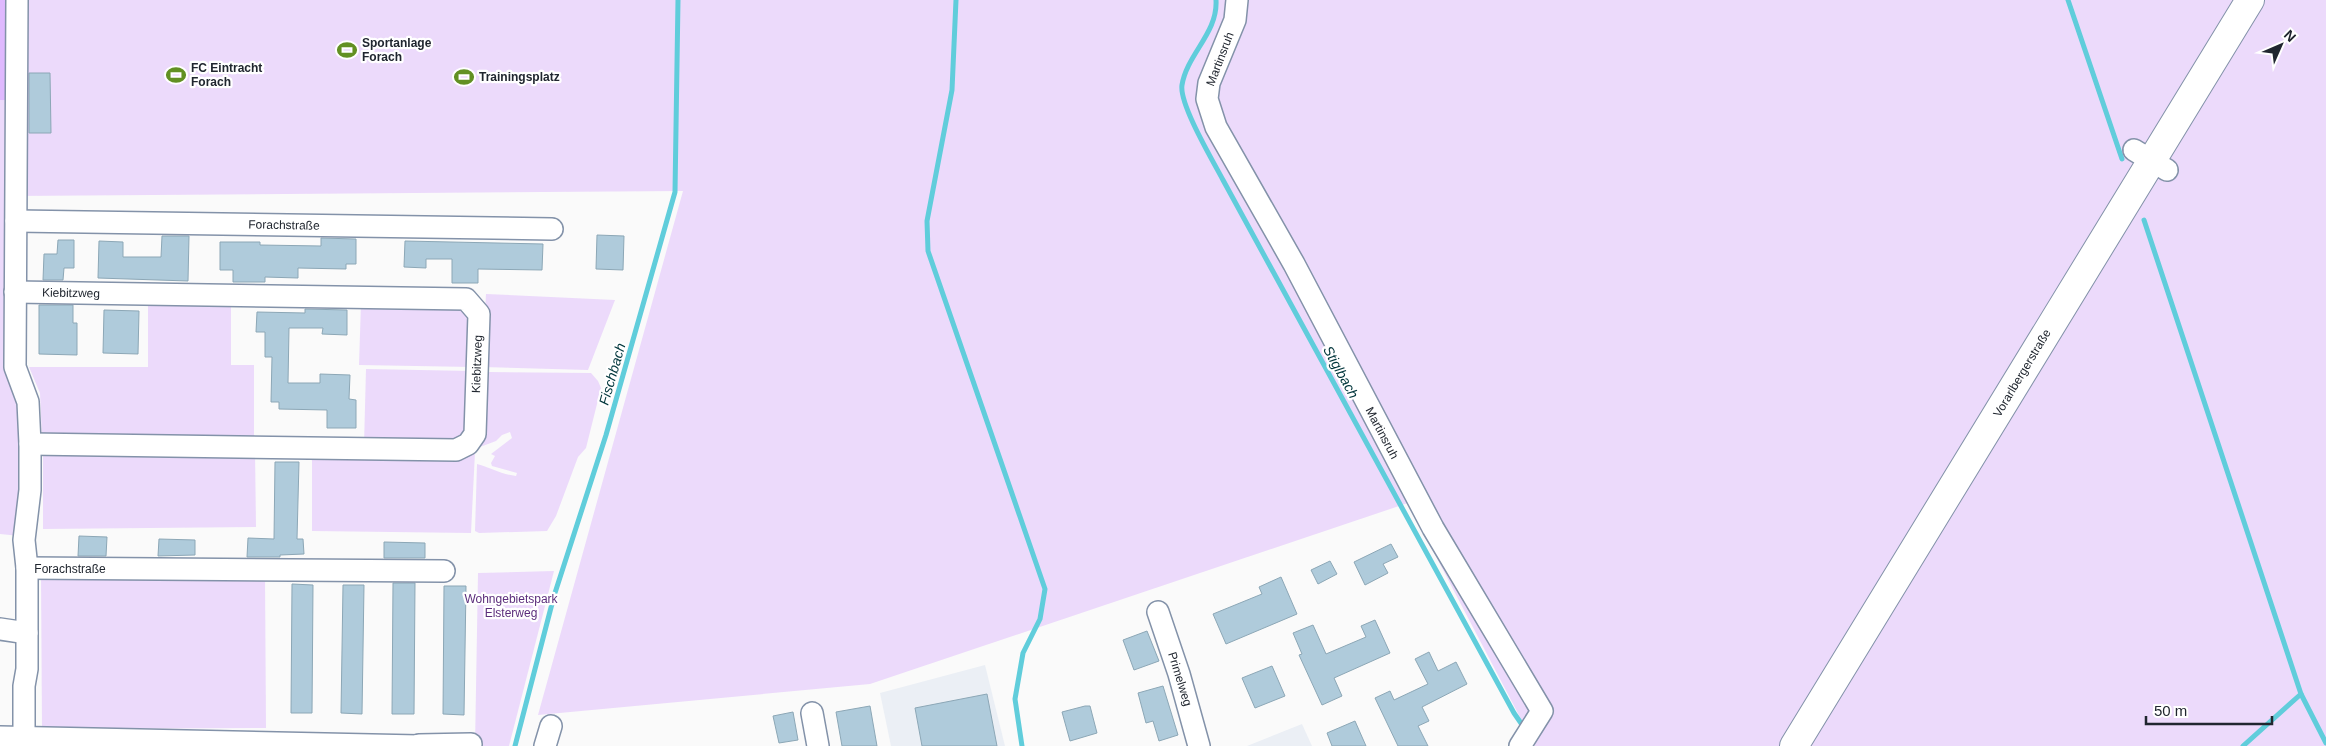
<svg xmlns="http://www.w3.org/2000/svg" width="2326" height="746" font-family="Helvetica,sans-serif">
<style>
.built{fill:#ebeff5}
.green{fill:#ecdafb}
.forest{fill:#dfb9fe}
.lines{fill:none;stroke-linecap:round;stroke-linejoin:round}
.stream{stroke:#60cddb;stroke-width:5}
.building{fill:#afcbdb;stroke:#8ca7b6}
.minor-casing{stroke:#8392a9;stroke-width:24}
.major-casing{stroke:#8392a9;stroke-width:30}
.minor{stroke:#fff;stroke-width:21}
.major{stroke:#fff;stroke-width:28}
.labels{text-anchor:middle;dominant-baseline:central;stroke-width:4.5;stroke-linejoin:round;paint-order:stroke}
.poi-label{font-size:12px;font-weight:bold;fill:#20262f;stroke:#fff;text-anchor:start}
.street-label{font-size:12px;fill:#20262f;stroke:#fff}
.park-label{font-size:12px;fill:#5c2e7c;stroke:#fff}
.water-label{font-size:14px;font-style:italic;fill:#00353b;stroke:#fff}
</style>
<rect width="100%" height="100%" fill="#fafafa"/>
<g class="built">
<path d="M985,665l20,81h-114l-11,-53z"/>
<path d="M1302,724l10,22h-65z"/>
</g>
<g class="green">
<path d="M7,0h2319v746h-791l-127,-243 -538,181 -332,31 145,-524 -669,5 11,210 -5,130 -20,-2v-434l14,1z"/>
<path d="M486,294l129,6 -27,70 -106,-3z"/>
<path d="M148,301l83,1v63h23v75l-212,-1 -2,-46 -11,-26h119z"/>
<path d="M361,303h94l14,9 3,55 -113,-2z"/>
<path d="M366,369l106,2v48l-12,23 -96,3z"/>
<path d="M489,372l102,1 7,8 3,7 -15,60 -8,9 -22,59 -9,15 -68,2 -4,-2 2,-67c14,4 24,10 39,12l1,-3 -25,-7 -1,-3 4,-7 -4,-2 21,-16 -2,-6 -8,3 -6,6 -16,6 4,-6v-63z"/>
<path d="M255,451l1,76 -213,2v-76z"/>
<path d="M475,452l-4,81 -159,-2v-75z"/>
<path d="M554,571l-45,175h-34l3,-173z"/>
<path d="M41,577h224l1,151 -224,1z"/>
</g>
<path class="forest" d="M0,0h7l8,101 -15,-1z"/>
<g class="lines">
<g class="stream">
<path d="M956,0l-4,90 -25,131 1,30 117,338 -5,30 -17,34 -8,46 7,47"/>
<path d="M1216,0c2,33 -29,54 -34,85 -3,19 31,76 41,95l291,533 11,16"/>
<path d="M2068,0l54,159"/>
<path d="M2144,220l157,474 -58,52"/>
<path d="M2301,694l25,49"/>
<path d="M515,746l39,-150 52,-161 69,-243 3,-192"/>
</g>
</g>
<g class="building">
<path d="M29,73h21l1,60h-22z"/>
<path d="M597,235l27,1 -1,34 -27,-1z"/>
<path d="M162,236h27l-1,45 -90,-3 1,-37 24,1v15h38z"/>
<path d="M321,238l35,1v25h-10v5l-48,-1v10l-33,-1v5h-32v-12h-13v-28h40v3l61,1z"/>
<path d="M58,240h16v28h-10l-1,12h-20l1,-26h13z"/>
<path d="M405,241l138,3 -1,26 -64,-1v14h-26v-24h-26v9l-22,-1z"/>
<path d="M39,305h34v18h4v32l-38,-1z"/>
<path d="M305,309l42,1v25l-25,-1 1,-6h-34l-1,55h32v-9l30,1 -1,24 7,1v28h-29v-18l-48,-1v-7h-8l1,-45h-7v-25h-9l1,-20 48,1z"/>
<path d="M104,310l35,1 -1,43 -35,-1z"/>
<path d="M275,462h24l-2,77h6l1,15 -24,1v2h-33l1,-19 26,1z"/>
<path d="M79,536l28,1 -1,19h-28z"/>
<path d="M159,539l36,1v15l-37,1z"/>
<path d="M384,542l41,1v15h-41z"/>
<path d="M1391,544l7,13 -15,7 5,9 -23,12 -11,-23z"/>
<path d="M1330,561l7,13 -19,10 -7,-14z"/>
<path d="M1281,577l16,37 -71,30 -13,-30 49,-20 -3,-7z"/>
<path d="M393,583h22l-1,131h-22z"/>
<path d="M292,584l21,1 -1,128h-21z"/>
<path d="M343,585h21l-2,129 -21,-1z"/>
<path d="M444,586h22l-2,129 -21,-1z"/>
<path d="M1375,620l15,33 -56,25 8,18 -20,9 -23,-50 3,-1 -9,-21 20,-8 13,29 40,-17 -5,-11z"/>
<path d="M1147,631l12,30 -25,9 -11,-30z"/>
<path d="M1429,652l9,19 18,-9 11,22 -45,23 7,14 -11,5 10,20h-30l-23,-48 15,-7 4,9 34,-16 -13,-25z"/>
<path d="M1272,666l13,30 -30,12 -13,-30z"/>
<path d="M1163,686l15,49 -19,6 -6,-20 -7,2 -8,-30z"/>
<path d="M987,694l10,52h-75l-7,-38z"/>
<path d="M870,706l7,40h-35l-6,-34z"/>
<path d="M1085,706h5l7,27 -27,8 -8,-29z"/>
<path d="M793,712l5,28 -19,3 -6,-27z"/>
<path d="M1355,721l11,25h-34l-5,-13z"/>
</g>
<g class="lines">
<defs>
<g id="minor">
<path d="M17,0l-2,367 13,35 2,42v46l-6,50 3,28v101l-3,17v60"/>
<path d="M1237,0l-2,20 -26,63 -2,16 9,28 78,137 139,264 109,183 -22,35"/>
<path d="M2134,150l33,20"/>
<path d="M16,221l536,8"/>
<path d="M15,292l451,7 13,15 -4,120 -7,10 -12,6 -426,-6"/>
<path d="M27,568l417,3"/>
<path d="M1158,612l21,62 20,72"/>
<path d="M0,629l27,4"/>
<path d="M812,713l6,33"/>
<path d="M0,737l419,9"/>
<path d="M419,745l52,-1"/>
<path d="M545,746l6,-20"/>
</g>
<path id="major" d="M1794,746l456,-746"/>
</defs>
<use href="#minor" class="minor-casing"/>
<use href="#major" class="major-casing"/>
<use href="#minor" class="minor"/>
<use href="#major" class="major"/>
</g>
<defs>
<symbol id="stadium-bare" viewBox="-9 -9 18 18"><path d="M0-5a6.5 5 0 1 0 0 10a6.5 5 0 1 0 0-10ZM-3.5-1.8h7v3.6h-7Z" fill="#629023" stroke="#fff" stroke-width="2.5" paint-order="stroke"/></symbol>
</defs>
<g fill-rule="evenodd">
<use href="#stadium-bare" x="333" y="36" width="28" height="28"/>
<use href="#stadium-bare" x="162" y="61" width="28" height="28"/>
<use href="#stadium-bare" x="450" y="63" width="28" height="28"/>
</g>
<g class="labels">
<g class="poi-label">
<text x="362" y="43">Sportanlage<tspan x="362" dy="14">Forach</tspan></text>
<text x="191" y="68">FC Eintracht<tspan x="191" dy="14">Forach</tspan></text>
<text x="479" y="77">Trainingsplatz</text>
</g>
<g class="street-label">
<text transform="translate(1220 59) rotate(-69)">Martinsruh</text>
<text transform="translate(284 225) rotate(1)">Forachstraße</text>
<text transform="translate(71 293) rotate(1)">Kiebitzweg</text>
<text transform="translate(477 364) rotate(-88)">Kiebitzweg</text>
<text transform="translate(2022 373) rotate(-59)">Vorarlbergerstraße</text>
<text transform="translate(1382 433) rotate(62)">Martinsruh</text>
<text x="70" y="569">Forachstraße</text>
<text transform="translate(1180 679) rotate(73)">Primelweg</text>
</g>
<g class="park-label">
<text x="511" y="599">Wohngebietspark<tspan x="511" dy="14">Elsterweg</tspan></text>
</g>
<g class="water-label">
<text transform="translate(1341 372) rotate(61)">Stiglbach</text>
<text transform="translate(612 374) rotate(-74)">Fischbach</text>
</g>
</g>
<g transform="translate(2281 45) rotate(45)" stroke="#ffffff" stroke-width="4" paint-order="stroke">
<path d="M0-4L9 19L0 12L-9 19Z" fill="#20262f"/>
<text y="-8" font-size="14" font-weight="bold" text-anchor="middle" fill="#20262f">N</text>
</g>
<path d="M2146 716v8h126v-8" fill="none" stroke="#20262f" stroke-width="2.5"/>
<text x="2154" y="716" font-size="15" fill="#20262f" stroke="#ffffff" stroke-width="4" paint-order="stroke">50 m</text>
</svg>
